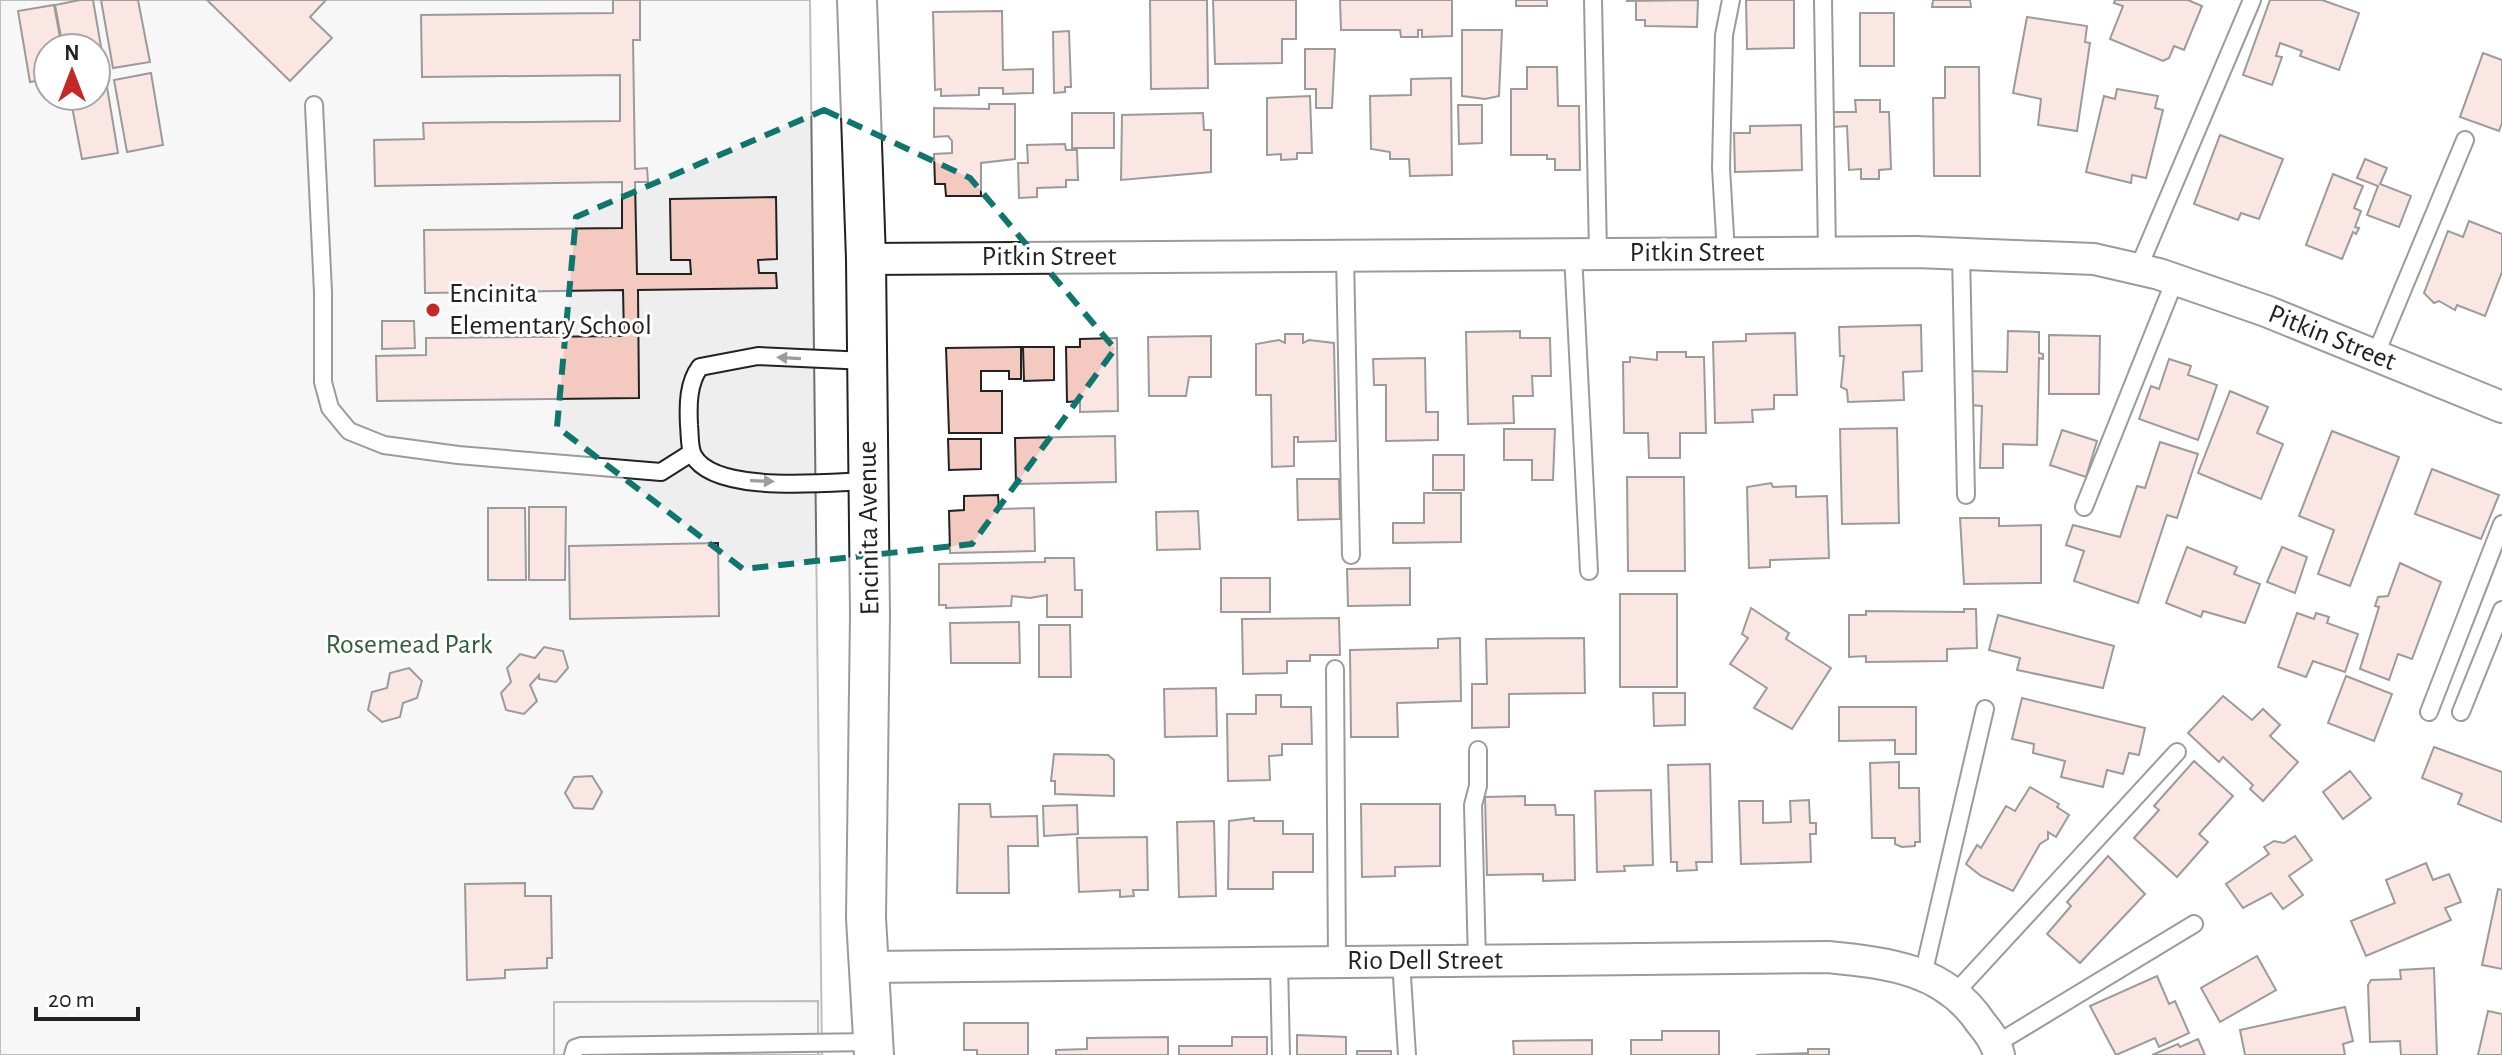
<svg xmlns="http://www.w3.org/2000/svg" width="2502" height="1055" font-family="'Alegreya Sans',sans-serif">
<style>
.green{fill:#eee;stroke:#6f6f6f;stroke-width:2;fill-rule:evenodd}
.parking{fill:#ededed;stroke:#6f6f6f;stroke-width:2}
.building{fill:#f3c9c0;stroke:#222;stroke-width:2}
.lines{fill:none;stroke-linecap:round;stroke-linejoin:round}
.service-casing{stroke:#222;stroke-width:20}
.minor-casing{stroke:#222;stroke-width:34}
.tertiary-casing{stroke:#222;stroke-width:42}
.service{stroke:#fff;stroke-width:16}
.minor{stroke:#fff;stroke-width:30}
.tertiary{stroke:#fff;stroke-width:38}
.oneway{fill:#9c9c9c}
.marked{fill:none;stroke:#0f766e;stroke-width:6;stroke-dasharray:16 10;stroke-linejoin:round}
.poi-dot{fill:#c62828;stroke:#fff;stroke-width:3}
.labels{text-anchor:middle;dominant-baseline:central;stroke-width:6;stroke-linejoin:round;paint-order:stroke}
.street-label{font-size:28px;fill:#222;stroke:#fff}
.poi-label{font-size:28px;fill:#222;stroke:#fff;text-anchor:start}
.park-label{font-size:28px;fill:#2f5e38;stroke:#fff}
</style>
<rect width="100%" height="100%" fill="#fff"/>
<path class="green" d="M0,0h810l12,1055h-822zM48,48h48v48h-48z"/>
<path class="parking" d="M818,1001v54h-264v-53z"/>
<g class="building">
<path d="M80,0h13l12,70 -9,1v-23h-33l-8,-43z"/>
<path d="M101,0h37l12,62 -37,6z"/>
<path d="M207,0h119l-16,17 22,21 -42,43z"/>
<path d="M613,0h27v40h-7l2,129 12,-1 1,14h-13l2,92h54l-1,-14h-19l-1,-61 106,-2 1,62 -19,1 1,13h17l1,15 -139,2 1,108 -262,3 -1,-45 50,-1v-17l198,-2 -1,-46 -198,3 -1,-63 198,-2v-46l-247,4 -1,-46 50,-1 -1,-16 197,-2v-46l-198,2 -1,-62 192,-2z"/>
<path d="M1150,0h57l1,88 -57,1z"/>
<path d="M1213,0h83v39h-14v24l-67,1z"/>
<path d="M1340,0h112v36l-30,1v-7h-4v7h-17l-1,-7h-59z"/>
<rect x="1516" y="0" width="31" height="6"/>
<path d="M1698,0l-1,27 -52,-1v-6h-9v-19h-10z"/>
<path d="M1746,0h48v48l-47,1z"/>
<path d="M1933,0h37l1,7h-39z"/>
<path d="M2115,0h73l14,6 -18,44 -10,-4 -5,12 -6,3 -53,-22 13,-33 -9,-3z"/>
<path d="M2270,0h52l37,13 -20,57 -39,-14 2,-5 -22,-8 -4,13 6,1 -10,28 -29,-10z"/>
<path d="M54,5l8,43h-14v31l-18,3 -12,-71z"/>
<path d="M1002,11l1,59 30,-1v24l-30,1v-6h-24v7l-38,1v-7l-6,1 -2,-78z"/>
<rect x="1860" y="13" width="34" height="53"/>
<path d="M2027,17l60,9 -2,16 5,1 -13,88 -39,-6 3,-26 -28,-6z"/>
<path d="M1462,30h40l-3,66 -14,3 -23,-3z"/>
<path d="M1069,31l2,56h-6v5l-11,1 -1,-61z"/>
<path d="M1305,49h30l-3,59h-16v-19h-11z"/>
<path d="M2483,53l19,7v63l-3,8 -39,-14z"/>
<path d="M1527,67h30l1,39h21l1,64h-25v-11h-8v-4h-36v-66h16z"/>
<path d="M1945,67h34l1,109h-46l-1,-78h12z"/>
<path d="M151,73l12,72 -36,7 -13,-72z"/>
<path d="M1451,78l1,97 -42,1 -1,-17h-19v-7l-19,-3 -1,-53 41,-1v-16z"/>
<path d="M106,81l12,72 -36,6 -12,-63h26v-13z"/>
<path d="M2117,89l41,7 -3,12 8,2 -17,68 -14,-3 -1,8 -45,-11 18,-76 11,3z"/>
<path d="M1310,96l2,57h-15v6l-16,1v-6l-14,1v-57z"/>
<path d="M1855,100h25v12h9l2,57 -12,1v9h-18v-10l-12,1 -2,-44 -14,1 -1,-15h24z"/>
<path d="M989,104h26v55l-34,4v33h-35l-1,-12h-10l-1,-30 18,-1v-12l-4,-5 -14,1v-29l55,1z"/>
<path d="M1458,105h24v38l-23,1z"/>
<rect x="1072" y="113" width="42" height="35"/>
<path d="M1203,113l1,17h7v42l-90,8 1,-65z"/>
<path d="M1801,125l1,45 -67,2 -1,-39h16v-7z"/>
<path d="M2220,135l63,24 -24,60 -18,-6 -3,7 -44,-16z"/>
<path d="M1065,144l1,6h11l1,30h-12v7l-29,1v9l-18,1 -1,-35h10l-1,-18z"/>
<path d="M2365,159l22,9 -7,16 31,12 -12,31 -32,-12 11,-29 -21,-8z"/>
<path d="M2333,174l30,12 -9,22 7,3 -6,16 4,1 -3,6 -3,-2 -11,27 -36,-14z"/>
<path d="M2469,221l33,13v38l-17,44 -28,-11 -2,5 -16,-9 -5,2 -10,-10 24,-62 15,6z"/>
<path d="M382,321h32l1,27 -33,1z"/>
<path d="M1921,325l1,46 -19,1 1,28 -56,2 -1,-12 -6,-3 3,-31h-4l-1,-29z"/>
<path d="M1520,331v7h30l1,38h-19l1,20h-20l1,27 -46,1 -2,-92z"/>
<path d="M2008,331l31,1v21l4,1v5l-4,-1 -2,87 -34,-1v24h-23l2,-62 -13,-1 1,-34 37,1z"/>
<path d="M1795,333l2,62h-23v14l-22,1 1,12 -38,1 -2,-81 33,-1v-7z"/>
<path d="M1285,334h18v9l6,-3 25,3 2,98 -38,1v-5h-4v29l-22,1 -1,-72h-15v-51l23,-4 6,3z"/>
<path d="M2049,335l51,1 -1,58h-50z"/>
<path d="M1211,336v41h-22l-3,19h-37l-1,-59z"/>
<path d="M1117,338l1,73 -38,1v-11l-13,1 -1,-55h14v-8z"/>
<path d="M1021,347v32h-12v-8h-28v20h21v42h-53l-3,-85z"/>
<path d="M1023,347h31v33l-30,1z"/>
<path d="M1657,352h29v5h18l2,76h-26v25h-31l-1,-25h-24l-1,-71h7v-5l27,3z"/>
<path d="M1425,358l1,54h12v28l-52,1v-56h-12l-1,-26z"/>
<path d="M2169,359l22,7 -3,9 29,10 -19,55 -59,-21 12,-33 8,3z"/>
<path d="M2230,391l38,16 -11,26 26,11 -22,55 -63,-26z"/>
<path d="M1897,428l2,95 -57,1 -2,-95z"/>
<path d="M1504,429h51l-2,51h-21v-20h-28z"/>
<path d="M2062,430l35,11 -11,36 -36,-12z"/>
<path d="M2332,431l67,26 -49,129 -32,-12 16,-44 -35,-14z"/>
<path d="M1115,436l1,46 -100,2 -1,-46z"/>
<path d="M948,439h33v30l-32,1z"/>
<path d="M2160,442l38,12 -21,64 -10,-3 -29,88 -64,-22 10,-30 -18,-6 7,-20 47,12 17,-51 8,2z"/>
<rect x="1433" y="455" width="31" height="35"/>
<path d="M2432,469l67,26 -18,44 -66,-25z"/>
<path d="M1627,477h57l1,94h-57z"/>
<path d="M1297,479h42l1,40 -42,1z"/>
<path d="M1771,483l2,4 23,-1v11l31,-1 2,62 -59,2v7l-21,1 -2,-81z"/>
<path d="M1424,493h37v49l-68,1v-20h31z"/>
<path d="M998,495l1,14 35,-1 1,43 -85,2 -1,-42 15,-1v-14z"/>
<path d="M529,507h37l-1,73h-36z"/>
<path d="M488,508h37l1,72h-38z"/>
<path d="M1198,511l2,38 -43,1 -1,-38z"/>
<path d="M1960,518h39v8l42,-1v58l-77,1z"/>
<path d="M718,543l1,73 -149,3 -1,-73z"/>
<path d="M2187,547l50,20 -3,7 26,10 -15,39 -42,-12 -2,6 -35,-14z"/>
<path d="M2282,547l25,10 -12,36 -28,-11z"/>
<path d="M1045,558h29l1,32h7v27h-35v-22l-17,3 -18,-2 -1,10 -65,2v-3h-7v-41l106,-2z"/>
<path d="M2400,563l41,19 -29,77 -14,-5 -9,26 -29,-11 19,-62 -4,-1 3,-9 10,-1z"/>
<path d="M1410,568v37l-62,1 -1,-37z"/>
<rect x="1221" y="578" width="49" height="34"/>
<rect x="1620" y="594" width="57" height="93"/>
<path d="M1751,608l38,25 -3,6 45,29 -39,61 -38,-21 13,-20 -37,-24 18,-26 -6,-4z"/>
<path d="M1964,609h12l1,39 -30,1v12l-81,1v-6l-17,1v-42h17v-4l98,1z"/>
<path d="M2297,613l17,6 2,-6 13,4 -2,6 31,11 -13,38 -32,-11 -7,16 -28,-10z"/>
<path d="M1998,615l116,31 -11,42 -86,-18 3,-12 -31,-8z"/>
<path d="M1339,618l1,37h-30v6h-23v12l-44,1 -1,-55z"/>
<path d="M1019,622l1,41h-69l-1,-40z"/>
<path d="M1039,625h31l1,52h-32z"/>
<path d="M1460,638l1,63 -64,2 1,34h-47l-1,-87 88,-2v-9z"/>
<path d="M1584,638l1,55 -76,1v33l-37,1v-44h15l-1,-45z"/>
<path d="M544,647l19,4 5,17 -12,14 -17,-3v-4l-9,10 7,16 -13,13 -18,-4 -5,-17 10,-11 -4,-14 13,-14 15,4z"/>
<path d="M409,668l13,13 -5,17 -14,5 -3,14 -18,5 -14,-12 4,-18 15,-4 3,-15z"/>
<path d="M2346,676l46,18 -18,47 -46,-18z"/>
<path d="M1216,688l1,48 -52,1 -1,-48z"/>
<path d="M1653,693h32v32l-31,1z"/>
<path d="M1256,695h25v12h30l1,37h-30v11l-13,1 1,24 -42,1 -1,-67h29z"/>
<path d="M2223,696l29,24 11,-11 17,16 -10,11 28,26 -35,39 -13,-12 3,-4 -30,-28 -4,5 -31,-29z"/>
<path d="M2022,698l123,30 -6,27 -10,-2 -6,21 -16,-4 -4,17 -42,-10 4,-16 -32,-8 1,-9 -22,-5z"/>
<path d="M1839,707h77v47h-21v-14l-56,1z"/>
<path d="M2434,747l68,25v50l-44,-18 4,-10 -40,-16z"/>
<path d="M1054,754l54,1 6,5v36l-59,-2v-13h-4z"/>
<path d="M2194,761l39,35 -34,38 9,8 -31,35 -43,-39 25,-28 -5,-4z"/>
<path d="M1899,762v26h20l1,54h-5v4l-13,1 -7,-3v-6h-23l-2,-75z"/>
<path d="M1710,764l2,98h-16l1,8 -20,1v-9h-6l-3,-97z"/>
<path d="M2350,771l21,27 -28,21 -20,-27z"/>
<path d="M592,776l10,16 -9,17 -19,-1 -9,-15 9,-16z"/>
<path d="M2030,787l29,17 -2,3 12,8 -13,22 -8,-5v7l-8,5 -27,47 -32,-15 -15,-12 11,-19 4,3 25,-42 9,5z"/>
<path d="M1651,790l2,75 -29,1 1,5 -28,1 -2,-81z"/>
<path d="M1525,796v9h30l1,10h18l1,65 -32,1v-7l-56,1 -2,-78z"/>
<path d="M1809,800l1,23h6v11h-6l1,28 -70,2 -2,-63h24v22l28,-1 -1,-21z"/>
<path d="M959,804h31l1,13 46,-1 1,30h-30l1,47h-52z"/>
<path d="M1361,804h79v62l-45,1v9l-33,1z"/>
<path d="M1077,805l1,29 -34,2 -1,-30z"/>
<path d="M1254,818v3h29v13h30v38h-40v17h-45l1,-68z"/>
<path d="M1214,821l2,75 -37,1 -2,-75z"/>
<path d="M2295,836l17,24 -23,16 14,19 -20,14 -12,-16 -28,15 -17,-24 43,-30 -5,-7 10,-6 10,2z"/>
<path d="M1147,837l1,53h-15l1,6 -14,1v-7l-41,2 -2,-54z"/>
<path d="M2108,856l37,38 -65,69 -33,-29 24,-28 -4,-4z"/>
<path d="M2426,863l7,17 16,-6 12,28 -16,6 6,12 -85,36 -15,-35 44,-18 -9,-23z"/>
<path d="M525,883v13h26l1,62h-5v10l-42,2v8l-38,2 -2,-96z"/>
<path d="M2498,889l4,1v79l-20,-4z"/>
<path d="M2257,956l19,34 -56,32 -19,-34z"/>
<path d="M2434,968l3,87h-36l-1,-14 -30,1 -2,-57 3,-5 30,-1 -1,-9z"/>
<path d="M2157,976l12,28 6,-3 14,32 -30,14 -4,-9 -39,17 -26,-49z"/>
<path d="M2345,1007l8,34 -10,3 2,11h-100l-5,-25z"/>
<path d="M2488,1011l14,3v41h-24z"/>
<path d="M964,1023h64v32h-51v-5h-13z"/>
<path d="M1662,1031h57v24h-88v-15h31z"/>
<path d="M1297,1035l49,2v18h-49z"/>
<path d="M1168,1037v18h-112v-5l31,-1v-11z"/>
<path d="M1232,1037h35v18h-88v-9h53z"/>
<path d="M2198,1039l7,16h-53l26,-11 2,3z"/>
<path d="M1592,1040v15h-78l-1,-14z"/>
<path d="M1808,1049h21v6h-73l52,-2z"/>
<rect x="1357" y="1051" width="34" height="4"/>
</g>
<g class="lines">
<defs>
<g id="service">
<path d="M1593,0l5,253"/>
<path d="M1823,0l4,252"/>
<path d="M314,105l9,187v90l7,26 19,23 35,14 74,10 203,17 30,-19"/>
<path d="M1726,253l-5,-85 3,-133 7,-35"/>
<path d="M1961,253l5,242"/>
<path d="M1573,254l16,317"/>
<path d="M1345,255l6,300"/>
<path d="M2138,269l114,-269"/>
<path d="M2375,356l90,-216"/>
<path d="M867,361l-109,-5 -58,11c-12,16 -12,38 -11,58 1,9 0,22 4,30 21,40 135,27 176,26"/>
<path d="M2084,507l91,-227"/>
<path d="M1335,669l2,293"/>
<path d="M2429,712l73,-188"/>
<path d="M2461,712l41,-102"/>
<path d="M1401,961l6,94"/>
<path d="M1477,961l-4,-156 5,-19v-36"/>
<path d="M1279,962l2,93"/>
<path d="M1923,975l62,-266"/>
<path d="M1955,993l222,-241"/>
<path d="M1996,1044l198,-120"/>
<path d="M573,1055l2,-7 6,-2 293,-4"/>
</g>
<g id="minor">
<path d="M866,259l1050,-7 178,7 65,15 107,37 236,96"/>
<path d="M868,967l960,-10c60,6 117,12 153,66 8,10 15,19 18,32"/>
</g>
<path id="tertiary" d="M857,0l9,259 4,356 -4,303 8,137"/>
</defs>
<use href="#service" class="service-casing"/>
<use href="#minor" class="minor-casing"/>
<use href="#tertiary" class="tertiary-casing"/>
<use href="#service" class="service"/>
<use href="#minor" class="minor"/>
<use href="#tertiary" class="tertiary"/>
</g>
<defs><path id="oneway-solid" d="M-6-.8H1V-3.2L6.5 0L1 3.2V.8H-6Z" transform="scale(2)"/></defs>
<g class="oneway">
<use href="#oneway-solid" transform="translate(789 358) rotate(-177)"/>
<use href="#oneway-solid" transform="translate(762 481) rotate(2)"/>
</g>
<path d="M0 0H2502V1055H0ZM824,110l146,68 145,171 -143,195 -229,25 -186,-142 19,-210z" fill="#fff" fill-opacity=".55" fill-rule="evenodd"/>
<path class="marked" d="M824,110l146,68 145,171 -143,195 -229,25 -186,-142 19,-210z"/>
<circle class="poi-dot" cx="433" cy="310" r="8"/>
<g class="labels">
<g class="street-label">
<text x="1697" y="253">Pitkin Street</text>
<text x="1049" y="257">Pitkin Street</text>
<text transform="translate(2332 338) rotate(22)">Pitkin Street</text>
<text transform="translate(869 528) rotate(-91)">Encinita Avenue</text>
<text x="1425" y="961">Rio Dell Street</text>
</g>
<g class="poi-label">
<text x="449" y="294">Encinita<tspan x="449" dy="32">Elementary School</tspan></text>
</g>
<g class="park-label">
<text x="409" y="645">Rosemead Park</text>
</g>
</g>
<g transform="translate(72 72)"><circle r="38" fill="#ffffff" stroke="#a7a7a7" stroke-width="2"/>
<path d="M0-6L14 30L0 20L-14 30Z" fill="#c62828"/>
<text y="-12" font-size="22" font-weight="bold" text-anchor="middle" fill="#222222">N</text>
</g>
<path d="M36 1007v12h102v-12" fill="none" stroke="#222222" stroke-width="4"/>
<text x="48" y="1007" font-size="24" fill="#222222" stroke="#ffffff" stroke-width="6" paint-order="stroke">20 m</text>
</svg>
